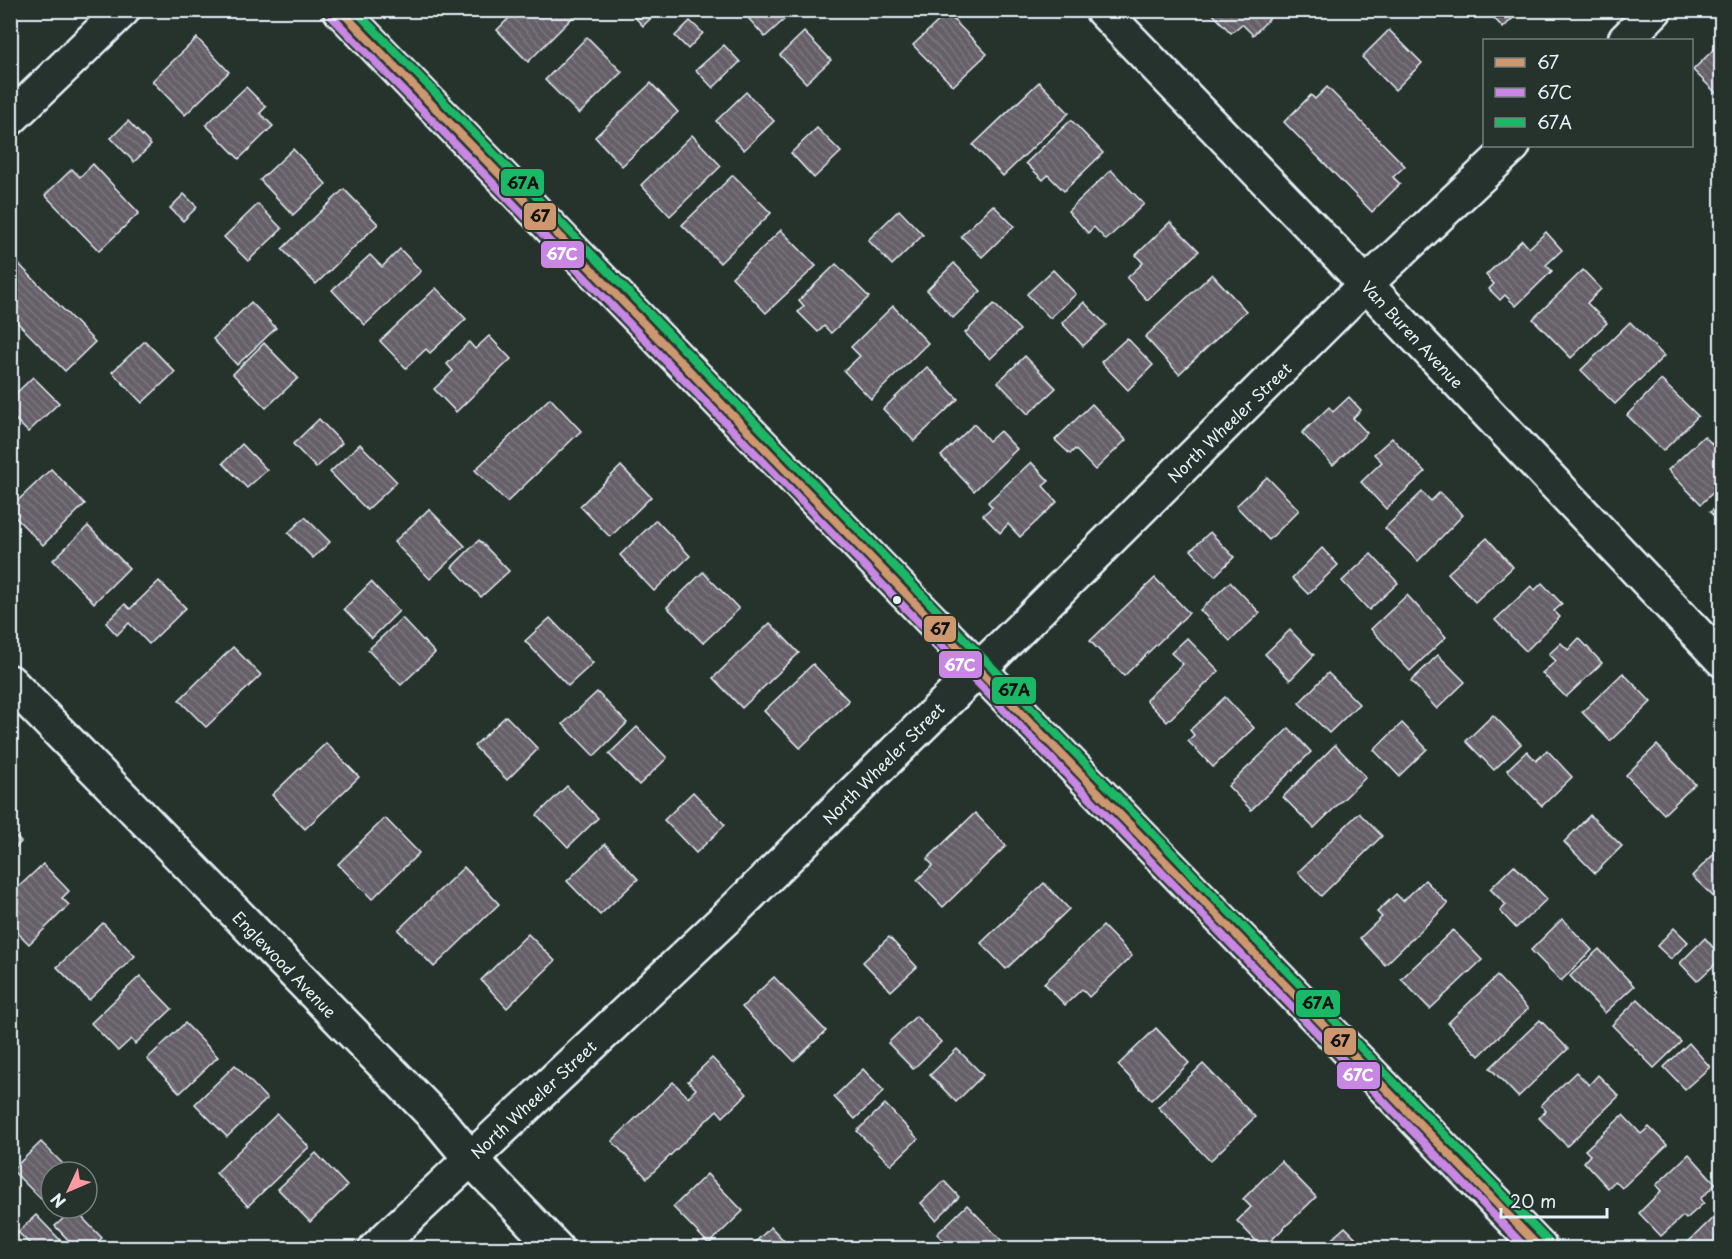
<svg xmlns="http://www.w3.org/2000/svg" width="1732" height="1259" font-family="'Playpen Sans',sans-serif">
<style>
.building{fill:url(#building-back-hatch);stroke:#e8f1f8;stroke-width:1.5}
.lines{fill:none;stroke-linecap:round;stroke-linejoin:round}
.minor-casing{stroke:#e8f1f8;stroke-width:38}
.tertiary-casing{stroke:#e8f1f8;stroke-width:38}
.minor{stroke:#26332d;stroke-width:33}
.tertiary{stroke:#26332d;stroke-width:33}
.bus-1-casing{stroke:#26332d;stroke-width:12}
.bus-2-casing{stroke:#26332d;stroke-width:12}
.bus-3-casing{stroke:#26332d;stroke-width:12}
.bus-1{stroke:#cd976f;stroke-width:8}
.bus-2{stroke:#c787e3;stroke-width:8}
.bus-3{stroke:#1ab867;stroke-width:8}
.bus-dot{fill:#e8f1f8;stroke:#26332d;stroke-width:2}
.labels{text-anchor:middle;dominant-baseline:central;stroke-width:5;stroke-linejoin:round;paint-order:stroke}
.street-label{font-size:16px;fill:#e8f1f8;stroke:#26332d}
.line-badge{stroke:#26332d;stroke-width:2}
.badge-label{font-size:16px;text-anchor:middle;font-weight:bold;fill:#fff}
.pale-badge-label{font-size:16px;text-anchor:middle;font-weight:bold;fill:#111}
</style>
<defs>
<pattern id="building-back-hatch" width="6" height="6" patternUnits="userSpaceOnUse" patternTransform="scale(1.5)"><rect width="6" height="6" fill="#655e67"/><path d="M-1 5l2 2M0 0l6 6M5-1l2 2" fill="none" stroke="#7b767e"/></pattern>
</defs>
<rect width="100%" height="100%" fill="#26332d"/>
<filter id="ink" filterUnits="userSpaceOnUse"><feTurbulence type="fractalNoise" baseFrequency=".0167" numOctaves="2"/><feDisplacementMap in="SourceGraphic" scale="12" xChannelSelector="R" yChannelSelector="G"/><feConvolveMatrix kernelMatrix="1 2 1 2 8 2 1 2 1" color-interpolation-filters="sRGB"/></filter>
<g filter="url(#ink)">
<g class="building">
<path d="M517,10h51l6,6 -46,46 -31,-32z"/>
<path d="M628,10h31l-16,16z"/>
<path d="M741,10h38l7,8 -21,19z"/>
<path d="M1209,10h64l2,3 -22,22 -11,-11 -11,9z"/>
<path d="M1487,10h34l-18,18z"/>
<path d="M947,13l40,41 -34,32 -40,-41z"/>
<path d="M690,21l13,12 -15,16 -13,-13z"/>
<path d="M1389,30l33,33 -27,27 -33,-33z"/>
<path d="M804,32l27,28 -25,23 -26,-28z"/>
<path d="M587,37l35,35 -43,42 -34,-34z"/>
<path d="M197,38l32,34 -44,43 -33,-34z"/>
<path d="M1722,41v51l-4,3 -25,-25z"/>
<path d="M724,45l16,17 -27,26 -17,-18z"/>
<path d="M1039,82l30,31 -66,63 -30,-31z"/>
<path d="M651,83l27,29 -56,54 -27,-29z"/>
<path d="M246,87l20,20 -6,6 13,13 -34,33 -33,-34z"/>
<path d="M1327,87l78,79 -12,11 7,7 -28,28 -88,-90 27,-27 4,4z"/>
<path d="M746,92l28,29 -30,29 -28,-29z"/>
<path d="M1071,120l32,33 -39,38 -16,-16 -5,5 -17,-17z"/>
<path d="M128,121l23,24 -17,17 -23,-24z"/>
<path d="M817,128l24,24 -27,26 -23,-25z"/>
<path d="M692,135l29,31 -51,50 -29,-31z"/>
<path d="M293,149l33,35 -33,31 -33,-35z"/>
<path d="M93,164l46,49 -40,38 -54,-56 27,-26 8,8z"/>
<path d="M1111,170l33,34 -38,36 -12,-13 -6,6 -20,-22z"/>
<path d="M733,175l38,38 -51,50 -38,-38z"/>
<path d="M344,189l34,35 -62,60 -34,-35z"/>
<path d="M184,194l13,13 -14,14 -13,-13z"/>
<path d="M258,204l24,25 -34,32 -24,-24z"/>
<path d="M993,205l21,21 -32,31 -21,-21z"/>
<path d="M899,210l24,25 -31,30 -24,-25z"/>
<path d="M1170,222l29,29 -52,49 -20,-22 16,-15 -7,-8z"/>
<path d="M781,230l35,36 -50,47 -34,-36z"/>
<path d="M1546,232l16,18 -16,15 6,6 -36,35 -11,-11 -5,5 -11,-11 5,-5 -8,-9 36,-35 7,8z"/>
<path d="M400,249l21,22 -56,54 -33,-35 38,-35 12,12z"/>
<path d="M10,255l85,87 -30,29 -55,-56z"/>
<path d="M954,263l27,28 -28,27 -26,-28z"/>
<path d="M836,264l33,33 -38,36 -7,-7 -6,6 -20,-20 6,-6 -5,-6z"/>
<path d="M1053,270l23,24 -26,24 -23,-24z"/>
<path d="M1583,270l18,19 -14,14 20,20 -36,35 -38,-39z"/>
<path d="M1212,274l34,37 -67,63 -34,-37z"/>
<path d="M436,288l30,31 -36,34 -4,-4 -20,19 -26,-27z"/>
<path d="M251,302l25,26 -39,37 -24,-26z"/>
<path d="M1084,302l22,23 -23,21 -21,-23z"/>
<path d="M994,304l26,26 -30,29 -25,-26z"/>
<path d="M893,306l35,37 -57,56 -27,-28 16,-15 -9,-9z"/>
<path d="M1630,322l34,34 -49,48 -34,-34z"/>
<path d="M489,336l22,23 -55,53 -22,-23 19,-18 -6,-7 22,-22 6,7z"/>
<path d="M1127,338l26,27 -25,25 -27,-28z"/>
<path d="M145,341l30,31 -33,31 -30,-31z"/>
<path d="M264,343l34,35 -32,30 -33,-34z"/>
<path d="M1025,356l31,32 -28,26 -30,-32z"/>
<path d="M927,367l31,32 -44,42 -31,-32z"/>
<path d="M33,377l26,26 -31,29 -18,-18v-15z"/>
<path d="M1661,380l37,36 -35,35 -36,-36z"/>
<path d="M1349,397l12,13 -8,8 14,15 -34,32 -31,-32 27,-26 4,5z"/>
<path d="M550,398l31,33 -74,71 -32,-32z"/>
<path d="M1092,404l34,36 -31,30 -20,-21 -5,5 -15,-14z"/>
<path d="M319,419l23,24 -26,25 -23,-24z"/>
<path d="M974,424l15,17 11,-10 17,18 -43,42 -33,-35z"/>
<path d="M1704,436l18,18v30l-21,20 -33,-34z"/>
<path d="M1392,438l33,34 -39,37 -25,-27 21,-20 -8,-8z"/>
<path d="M242,444l25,26 -20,18 -24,-25z"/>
<path d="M360,444l37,38 -30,28 -37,-38z"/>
<path d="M1031,462l18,19 -6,5 14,16 -37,35 -12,-13 -8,9 -17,-18 9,-8 -4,-5z"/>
<path d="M621,466l30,31 -41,40 -30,-31z"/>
<path d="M51,469l34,35 -42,41 -33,-33v-4z"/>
<path d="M1267,477l32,33 -30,30 -33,-34z"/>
<path d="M1422,492l9,9 9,-9 23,23 -45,46 -33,-33z"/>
<path d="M1722,502v22l-12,-12z"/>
<path d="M429,509l36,37 -35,33 -36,-37z"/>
<path d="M305,517l25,25 -17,16 -25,-25z"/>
<path d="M656,520l34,36 -36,35 -34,-36z"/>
<path d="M88,526l41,42 -35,35 -41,-43z"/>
<path d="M1210,532l24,25 -19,19 -24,-26z"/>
<path d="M1487,538l26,29 -38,35 -27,-29z"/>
<path d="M479,540l30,31 -28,26 -29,-30z"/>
<path d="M1322,548l16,17 -30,29 -16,-16z"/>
<path d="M1371,554l27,29 -29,27 -27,-29z"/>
<path d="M703,572l36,37 -36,34 -36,-36z"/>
<path d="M1155,578l34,35 -65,63 -34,-35z"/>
<path d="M159,581l27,27 -37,36 -20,-21 -12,12 -11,-12 19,-19 5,5z"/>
<path d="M371,582l28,29 -27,27 -28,-29z"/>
<path d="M1230,582l30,31 -30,28 -30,-31z"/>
<path d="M1542,583l20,21 -8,7 6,6 -34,34 -31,-31 36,-34 4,4z"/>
<path d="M1407,595l39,42 -36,34 -39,-42z"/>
<path d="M402,618l33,35 -34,32 -33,-35z"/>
<path d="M550,618l43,45 -25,23 -43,-45z"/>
<path d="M770,623l29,30 -57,55 -29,-30z"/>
<path d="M1290,630l24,25 -24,25 -25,-26z"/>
<path d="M1187,638l32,33 -52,51 -21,-22 37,-36 -12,-11z"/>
<path d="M1579,638l23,25 -36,34 -24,-24 14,-12 -7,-7 12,-11 7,7z"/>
<path d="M233,647l28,28 -55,52 -27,-27z"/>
<path d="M1438,655l27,27 -28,27 -26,-28z"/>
<path d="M813,664l36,37 -49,47 -36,-37z"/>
<path d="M1328,673l31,31 -30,29 -30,-30z"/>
<path d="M1623,673l28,29 -41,39 -28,-29z"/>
<path d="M597,692l30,31 -33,33 -31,-32z"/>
<path d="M1225,697l29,31 -41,39 -25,-26 6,-6 -4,-5z"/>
<path d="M1493,715l28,29 -27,26 -28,-29z"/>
<path d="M506,716l32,33 -31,31 -33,-34z"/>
<path d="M1402,723l25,26 -28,27 -25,-26z"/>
<path d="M637,727l30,31 -28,27 -30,-31z"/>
<path d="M1289,728l22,24 -60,58 -23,-24z"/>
<path d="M326,743l33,34 -54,52 -33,-34z"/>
<path d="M1335,745l31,32 -52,51 -31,-31z"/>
<path d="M1657,745l38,39 -31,30 -38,-39z"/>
<path d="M1547,750l25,27 -30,29 -35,-36 20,-19 9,10z"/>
<path d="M567,786l31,32 -30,29 -31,-32z"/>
<path d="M693,792l32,33 -29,28 -32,-33z"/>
<path d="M975,813l31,33 -63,61 -26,-27 16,-15 -6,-6z"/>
<path d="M1359,813l23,23 -61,60 -23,-24z"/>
<path d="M1590,815l32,31 -27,27 -31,-31z"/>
<path d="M385,818l34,35 -47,46 -34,-35z"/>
<path d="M10,831l11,11 -11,11z"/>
<path d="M605,844l33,35 -38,36 -33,-34z"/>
<path d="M1722,846v56l-2,1 -28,-27z"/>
<path d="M43,864l26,27 -7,7 7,7 -40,39 -19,-19v-30z"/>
<path d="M1514,865l33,34 -31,29 -16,-17 6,-6 -16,-16z"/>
<path d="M464,867l35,37 -65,63 -36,-37z"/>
<path d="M1425,880l23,24 -63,61 -25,-27 22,-21 -5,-5 19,-18 7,7z"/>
<path d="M1044,883l25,26 -63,60 -25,-26z"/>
<path d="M1562,919l30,31 -31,31 -30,-31z"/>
<path d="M103,923l32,33 -46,44 -32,-33z"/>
<path d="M1103,926l29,30 -43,41 -7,-8 -17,16 -21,-22z"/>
<path d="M1674,928l14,14 -17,17 -14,-13z"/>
<path d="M1453,930l29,30 -52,49 -29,-30z"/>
<path d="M528,934l27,27 -48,47 -26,-28z"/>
<path d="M889,937l28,30 -26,24 -28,-29z"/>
<path d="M1705,938l17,20 -25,23 -17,-18z"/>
<path d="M1599,949l35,37 -29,27 -35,-37z"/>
<path d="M140,976l32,33 -37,35 -4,-5 -13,12 -27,-28z"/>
<path d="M1497,976l31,33 -49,47 -31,-33z"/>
<path d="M774,977l52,54 -32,30 -52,-54z"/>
<path d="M1638,999l43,43 -27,26 -42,-43z"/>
<path d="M916,1016l25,26 -28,27 -25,-26z"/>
<path d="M1540,1020l28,29 -50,48 -28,-29z"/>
<path d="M185,1023l33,34 -38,36 -33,-34z"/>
<path d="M1156,1028l33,35 -38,37 -33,-35z"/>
<path d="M1689,1043l21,24 -25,22 -21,-22z"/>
<path d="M957,1049l26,26 -27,27 -26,-27z"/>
<path d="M712,1058l35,36 -24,23 -6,-7 -70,68 -35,-37 61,-59 15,15 8,-8 -8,-8z"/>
<path d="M1203,1064l52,53 -45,44 -52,-54z"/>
<path d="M235,1065l32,34 -40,38 -32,-33z"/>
<path d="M863,1069l21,22 -29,28 -21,-22z"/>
<path d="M1576,1072l13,13 9,-10 21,21 -52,50 -28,-28 7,-7 -5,-6z"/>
<path d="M885,1104l33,35 -27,26 -34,-34z"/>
<path d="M277,1114l32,33 -61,59 -32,-33z"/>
<path d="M1623,1115l18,19 8,-7 18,18 -45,43 -7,-7 -7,7 -24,-26 6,-7 -5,-5z"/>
<path d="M41,1142l29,29 -19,1v17l-10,10 -29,-29z"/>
<path d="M316,1153l31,33 -37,36 -32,-33z"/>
<path d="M1689,1154l27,30 -16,15 4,4 -18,16 -3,-3 -22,20 -22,-23 22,-22 -5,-6z"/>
<path d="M1281,1161l35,36 -53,51 -26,-27 14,-14 -8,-8z"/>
<path d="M707,1174l36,37 -34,33 -36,-37z"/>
<path d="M944,1181l15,16 -23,23 -15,-17z"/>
<path d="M967,1205l36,37 -6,6h-46l-14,-14z"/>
<path d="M74,1209l28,29 -11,10h-15l-21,-22z"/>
<path d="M1722,1209v39h-40z"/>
<path d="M36,1215l25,26 -7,7h-20l-16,-16z"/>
<path d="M771,1227l20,21h-42z"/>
<path d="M1345,1227l21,21h-44z"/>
</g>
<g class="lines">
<defs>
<g id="minor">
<path d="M1102,10l238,247 382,403"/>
<path d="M1625,40l30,-30"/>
<path d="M10,119l113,-109"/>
<path d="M10,682l430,440 30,36 86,90"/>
<path d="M376,1248l351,-331 299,-294 340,-339 147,-138"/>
</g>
<path id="tertiary" d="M340,10l1200,1238"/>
</defs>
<use href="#minor" class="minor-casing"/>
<use href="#tertiary" class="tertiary-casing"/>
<use href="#minor" class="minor"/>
<use href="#tertiary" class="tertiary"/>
<defs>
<path id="bus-1" d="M340,10l1200,1238"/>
<path id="bus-2" d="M332,17l1194,1231"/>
<path id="bus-3" d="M355,10l1193,1231"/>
</defs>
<use href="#bus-1" class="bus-1-casing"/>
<use href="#bus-2" class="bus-2-casing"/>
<use href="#bus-3" class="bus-3-casing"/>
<use href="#bus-1" class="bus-1"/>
<use href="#bus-2" class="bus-2"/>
<use href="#bus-3" class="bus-3"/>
</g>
</g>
<circle class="bus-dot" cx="897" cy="600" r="5"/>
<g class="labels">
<g class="street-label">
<text transform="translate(1413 334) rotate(47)">Van Buren Avenue</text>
<text transform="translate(1229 422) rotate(-44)">North Wheeler Street</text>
<text transform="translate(883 763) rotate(-45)">North Wheeler Street</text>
<text transform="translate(285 964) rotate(46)">Englewood Avenue</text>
<text transform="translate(533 1099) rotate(-43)">North Wheeler Street</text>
</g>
</g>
<g class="line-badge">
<rect x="500" y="168" width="45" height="29" rx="6" fill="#1ab867"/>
<rect x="523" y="202" width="34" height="29" rx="6" fill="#cd976f"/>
<rect x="540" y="240" width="45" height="29" rx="6" fill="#c787e3"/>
<rect x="923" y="615" width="34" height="28" rx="6" fill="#cd976f"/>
<rect x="938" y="650" width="45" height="29" rx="6" fill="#c787e3"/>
<rect x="991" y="676" width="46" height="29" rx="6" fill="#1ab867"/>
<rect x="1295" y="989" width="46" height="29" rx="6" fill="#1ab867"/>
<rect x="1323" y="1027" width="34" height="29" rx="6" fill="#cd976f"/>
<rect x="1336" y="1061" width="45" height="29" rx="6" fill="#c787e3"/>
</g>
<g class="badge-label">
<text x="562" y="260">67C</text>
<text x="960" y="671">67C</text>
<text x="1358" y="1081">67C</text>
</g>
<g class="pale-badge-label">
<text x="523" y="189">67A</text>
<text x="540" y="222">67</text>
<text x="940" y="635">67</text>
<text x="1014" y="696">67A</text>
<text x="1318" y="1009">67A</text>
<text x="1340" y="1047">67</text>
</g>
<rect width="1732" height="1259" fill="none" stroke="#26332d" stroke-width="36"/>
<rect x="18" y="18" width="1696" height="1223" fill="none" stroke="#e8f1f8" stroke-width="2" filter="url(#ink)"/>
<rect x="1483" y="39" width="210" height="108" fill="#26332d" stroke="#747f7e" stroke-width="1.5"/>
<rect x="1495" y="58" width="30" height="9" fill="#cd976f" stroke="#747f7e" stroke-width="1.5"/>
<text x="1537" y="69" font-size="18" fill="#e8f1f8">67</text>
<rect x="1495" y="88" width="30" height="9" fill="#c787e3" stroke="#747f7e" stroke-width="1.5"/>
<text x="1537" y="99" font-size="18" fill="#e8f1f8">67C</text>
<rect x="1495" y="118" width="30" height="9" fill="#1ab867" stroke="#747f7e" stroke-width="1.5"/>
<text x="1537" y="129" font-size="18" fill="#e8f1f8">67A</text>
<g transform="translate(69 1190) rotate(226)"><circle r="28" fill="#26332d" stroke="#747f7e" stroke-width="1.5"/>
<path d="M0-4.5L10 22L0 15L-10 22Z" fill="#ff9aa2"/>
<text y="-9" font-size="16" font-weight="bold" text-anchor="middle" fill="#e8f1f8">N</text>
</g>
<path d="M1501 1208v9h106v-9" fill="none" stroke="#e8f1f8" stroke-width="3"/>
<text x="1510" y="1208" font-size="18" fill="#e8f1f8" stroke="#26332d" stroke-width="4.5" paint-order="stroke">20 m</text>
</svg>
